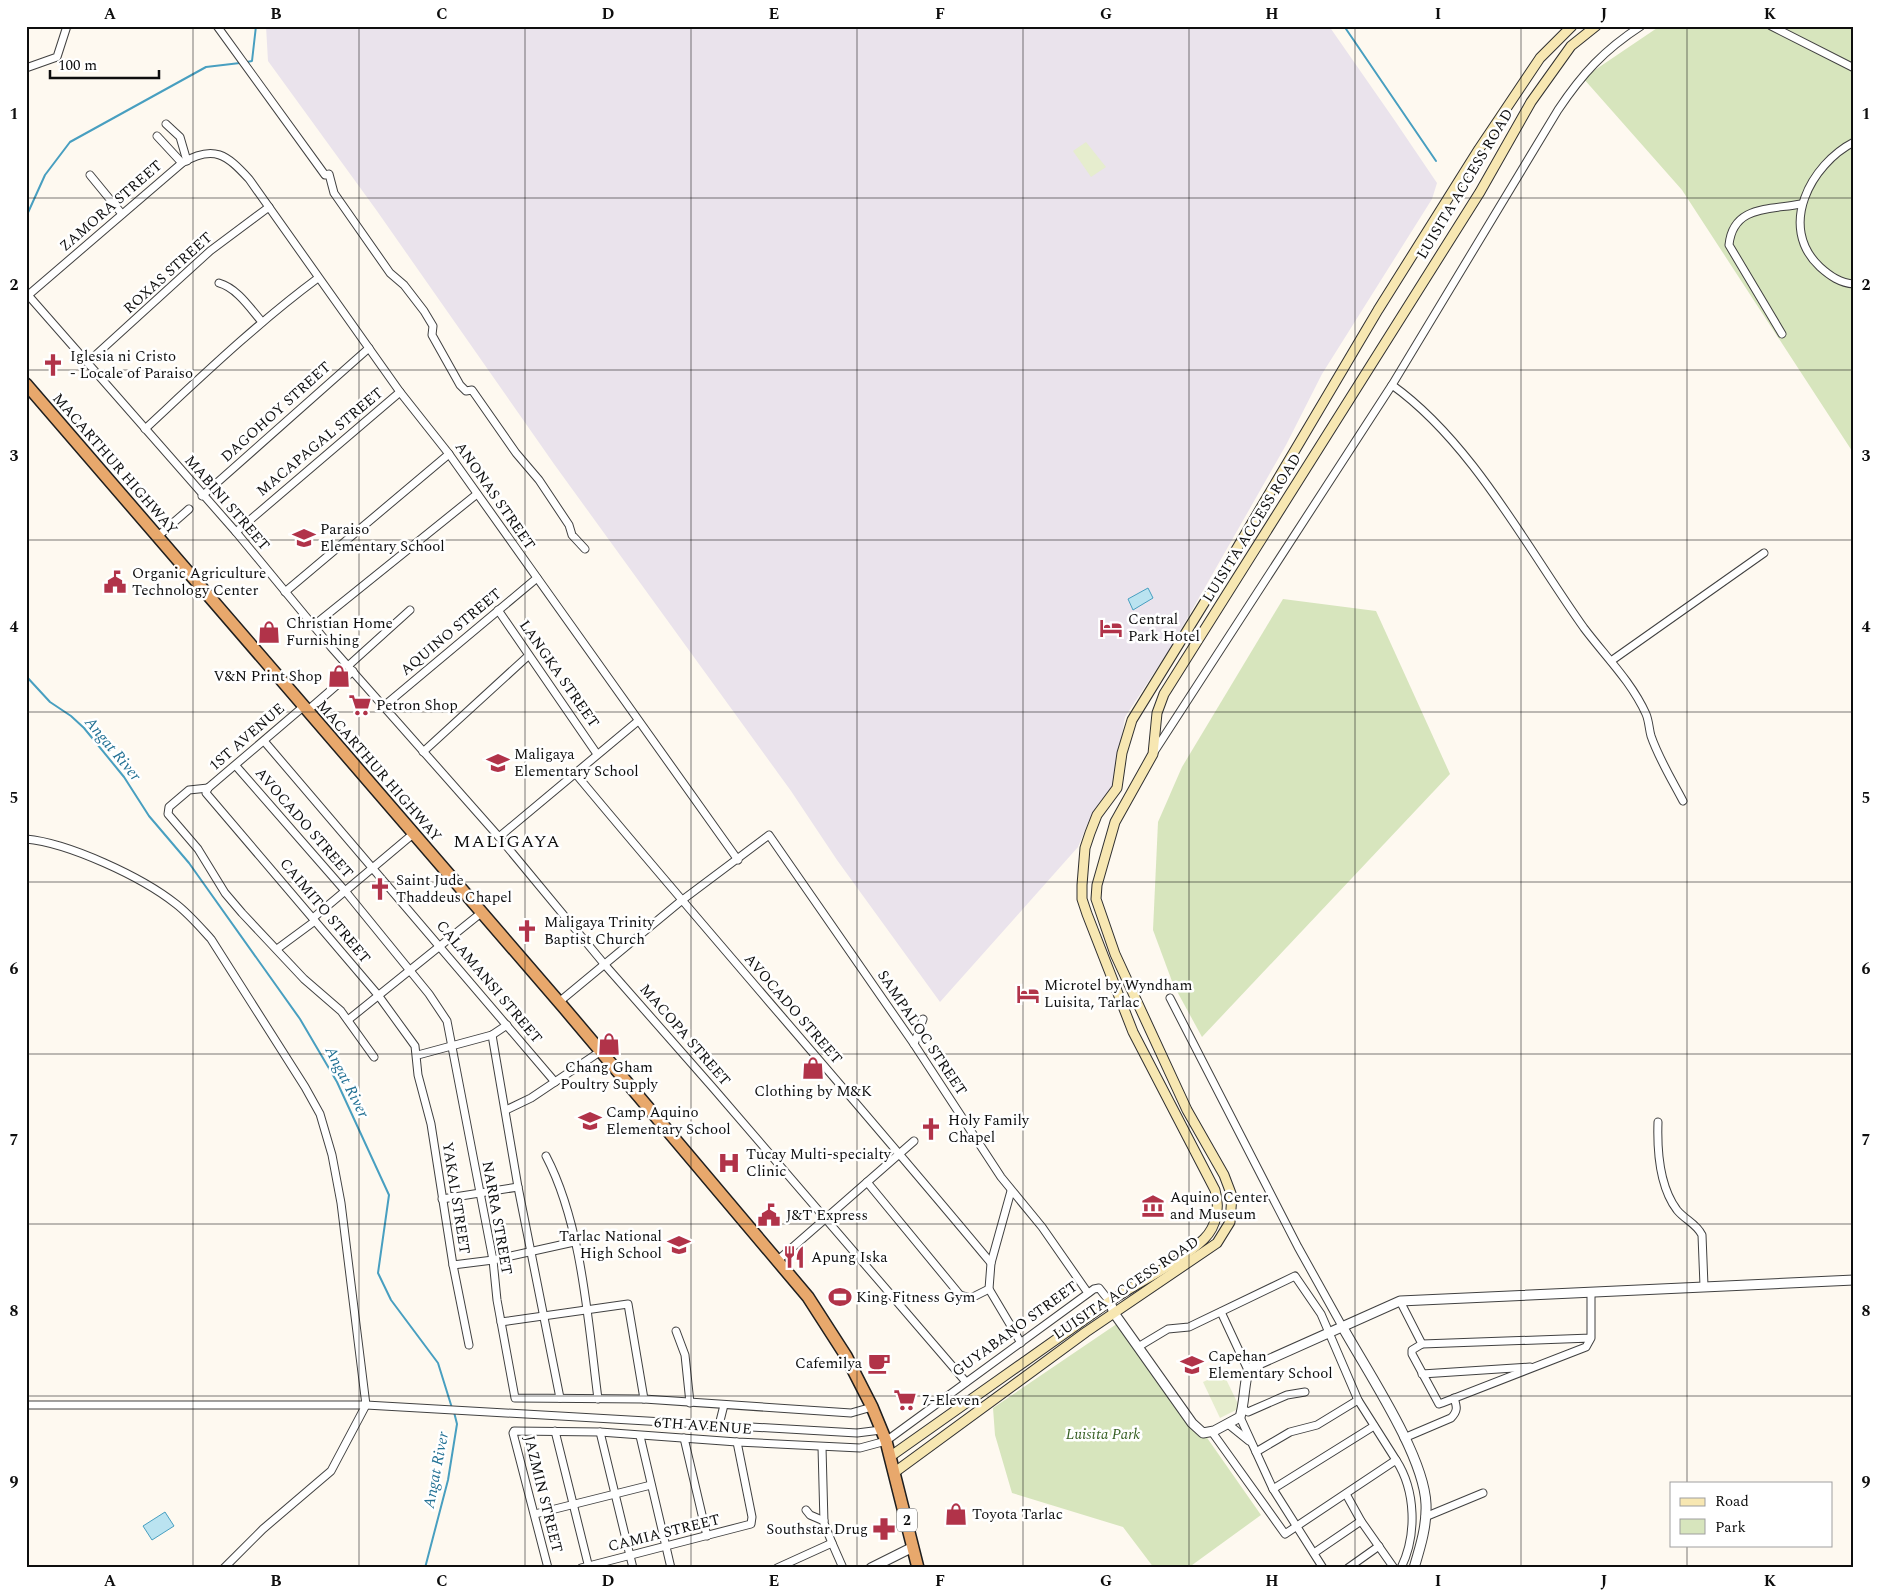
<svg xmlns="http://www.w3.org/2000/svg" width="1880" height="1594" font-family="Spectral,serif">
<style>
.industrial{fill:#eae3ec}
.green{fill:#d7e5bd}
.pitch{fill:#e6edce}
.water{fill:#bae3f0;stroke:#489fc0}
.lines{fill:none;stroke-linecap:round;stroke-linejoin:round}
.stream{stroke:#489fc0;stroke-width:2}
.minor-casing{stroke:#414141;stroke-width:9}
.tertiary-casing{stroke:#414141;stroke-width:11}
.secondary-casing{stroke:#303030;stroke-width:11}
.trunk-casing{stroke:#1f1f1f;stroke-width:14}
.minor{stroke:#fff;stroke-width:7}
.tertiary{stroke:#fff;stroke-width:9}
.secondary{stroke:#f7e7b2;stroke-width:9}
.trunk{stroke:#e8a86c;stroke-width:11}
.grid{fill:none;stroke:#0e0e0e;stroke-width:1;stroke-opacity:0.55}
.labels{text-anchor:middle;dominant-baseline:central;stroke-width:5;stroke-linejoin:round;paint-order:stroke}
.shield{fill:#fff;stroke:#565656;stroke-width:1}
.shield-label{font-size:14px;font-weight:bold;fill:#0e0e0e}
.street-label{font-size:15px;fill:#0e0e0e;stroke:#fff}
.poi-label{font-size:15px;fill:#0e0e0e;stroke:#fff;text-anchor:start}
.park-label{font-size:15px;font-style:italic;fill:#386024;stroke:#fff}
.water-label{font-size:16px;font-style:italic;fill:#237194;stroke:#fff}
.quarter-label{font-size:18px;letter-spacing:1px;fill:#0e0e0e;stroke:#fff}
.neatline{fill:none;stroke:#0e0e0e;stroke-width:2}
.grid-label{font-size:16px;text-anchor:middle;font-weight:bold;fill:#0e0e0e}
</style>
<rect width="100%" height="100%" fill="#fef9f0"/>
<path class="industrial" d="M266,26h1063l64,92 44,65 -5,16 -110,175 -36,71 -115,202 -46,70 -12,72 -24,31 -11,27 -138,155 -103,-142 -46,-69 -237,-327 -177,-253 -109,-150z"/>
<g class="green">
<path d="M1660,26h194v428l-172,-264 -99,-112z"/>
<path d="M1283,599l93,12 74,163 -248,263 -29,-53 -20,-54 5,-108 24,-55z"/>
<path d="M1124,1319l137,196 -73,53h-34l-31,-41 -111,-34 -17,-58 -2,-27z"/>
</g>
<g class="pitch">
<path d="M1086,142l20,25 -15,10 -18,-26z"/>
<path d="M1223,1373l17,35 -20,10 -17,-36z"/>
</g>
<g class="water">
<path d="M1148,588l5,10 -20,12 -5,-11z"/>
<path d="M165,1512l9,14 -22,14 -9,-14z"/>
</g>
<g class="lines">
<g class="stream">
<path d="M1344,26l92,135"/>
<path d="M247,62l5,-1 4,-35"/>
<path d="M26,217l19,-42 25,-33 136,-75 34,-4"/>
<path d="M26,676l24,26 21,14 13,12 40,49 25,39 40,47 111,156 37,63 52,113 -11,78 13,27 47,63 14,45"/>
<path d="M425,1568l23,-88 9,-56 -3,-12"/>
</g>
<defs>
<g id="minor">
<path d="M217,26l108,149 4,-1 5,19 56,80 14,12 20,26 9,15 -1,9 28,50 6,6 6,-1 44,63 23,27 30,45 3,10 13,14"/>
<path d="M1771,26l83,42"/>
<path d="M26,68l31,-11 10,-31"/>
<path d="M166,124l14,13 7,24"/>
<path d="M157,136l25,27"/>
<path d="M1854,142c-43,22 -77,85 -34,125 10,9 20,16 34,17"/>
<path d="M90,175l32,39"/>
<path d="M219,283c18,5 31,25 43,39"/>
<path d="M28,295l208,237 95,115 168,190 106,128 109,124 252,293"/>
<path d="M26,297l156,-134c32,-19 45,-8 67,16l151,213 49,62 289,406"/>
<path d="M1782,334l-53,-89c4,-40 41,-35 72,-41"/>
<path d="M88,362l122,-111 59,-44"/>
<path d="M1392,385c80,57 135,163 192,243 21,28 47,53 62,86 3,7 3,15 5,22 8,23 21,44 32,65"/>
<path d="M145,429c56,-52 111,-105 173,-151"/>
<path d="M202,496l167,-148"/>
<path d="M236,532l164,-140"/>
<path d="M157,537l32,-28"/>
<path d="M285,592l164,-138"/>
<path d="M498,610l99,144"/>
<path d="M313,626l164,-132"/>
<path d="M1611,661l153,-108"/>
<path d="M348,666l62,-56"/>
<path d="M384,706l153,-128"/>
<path d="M307,711l46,-40"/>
<path d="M264,741l291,341"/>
<path d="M423,752l105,-96"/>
<path d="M1154,752l238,-367 166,-275c24,-36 46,-60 83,-84"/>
<path d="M236,766l110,126 83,102 18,27 46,239 4,40 18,98 129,1 207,14 21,-6"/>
<path d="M575,773c137,165 279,325 416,490"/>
<path d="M208,788l-2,5 172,202 37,51 3,29 13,49 22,141 16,80"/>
<path d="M208,788l-19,2 -20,17 -1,7 30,35 27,44 17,20 62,66 37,32 33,46"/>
<path d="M208,788l95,-81"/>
<path d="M499,837l139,-116"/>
<path d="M26,839c43,4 116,38 150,65 13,10 24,23 35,35l94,148 15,27 12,41 9,48 25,202 -35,66 -68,58 -39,39"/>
<path d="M313,918l100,-84"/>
<path d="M277,949l38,-28"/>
<path d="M1170,998l128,249 44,79"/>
<path d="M559,1002l122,-101 88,-66 145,209 87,133 41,50 46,66"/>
<path d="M348,1020l133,-107"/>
<path d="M492,1035l26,152 42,211"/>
<path d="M914,1044l9,-25"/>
<path d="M418,1055l74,-20 15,-10"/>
<path d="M506,1110l25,-12 70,-47"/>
<path d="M1658,1122c-1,29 1,64 19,88 8,10 19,13 25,25l2,51"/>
<path d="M546,1156c36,69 42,165 52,243"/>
<path d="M867,1182l93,113 11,3 18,-9"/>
<path d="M1011,1191l-20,72 -2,26 32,54"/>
<path d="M442,1199l76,-12"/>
<path d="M777,1261l137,-120"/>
<path d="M453,1265l40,-5 81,-18"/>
<path d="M1591,1292v46l-5,9 -144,56 -3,1 -27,-50v-4l10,-6 169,-6"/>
<path d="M1400,1301l22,43"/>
<path d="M1221,1312l27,58"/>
<path d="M501,1322l127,-18 16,95"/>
<path d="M676,1331l9,24 5,48"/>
<path d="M1138,1347l30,-18 21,-2 106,-51 26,38 37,86 38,60"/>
<path d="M1422,1374l108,-7"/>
<path d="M26,1405h340l491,28 24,-3"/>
<path d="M1243,1409l5,3 39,-17 18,-3"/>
<path d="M1240,1417l33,72"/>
<path d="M1228,1424l21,17"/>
<path d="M719,1425l5,-20"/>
<path d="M555,1431l34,137"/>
<path d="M600,1432l33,136"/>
<path d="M1212,1432l73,102 111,-74c20,31 21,75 5,108"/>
<path d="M640,1436l31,132"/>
<path d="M684,1438l23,98"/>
<path d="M1404,1438l47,-20c7,-7 6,-11 3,-20"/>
<path d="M822,1447l2,76 8,20"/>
<path d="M1256,1452l34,-20 27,-7 41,-25"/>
<path d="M1346,1494l15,27 33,47"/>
<path d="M806,1510l4,5 14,6"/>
<path d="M535,1514l116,-29"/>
<path d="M1425,1517l58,-24"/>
<path d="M1314,1553l47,-32"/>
<path d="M548,1568l-35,-135 1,-2 86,1 137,10 123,6 26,-7 208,-152 5,-1 11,14"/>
<path d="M581,1568l170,-44 1,-7 -15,-75"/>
<path d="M777,1568l55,-25 11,25"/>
<path d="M1323,1568l-50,-79 101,-63"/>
<path d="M1348,1568l31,-22"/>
</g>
<g id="tertiary">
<path d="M1110,1302l4,11 78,110 11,10 11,-2 26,-14c5,-14 4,-41 10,-49l150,-67 454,-21"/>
<path d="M1342,1326c25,45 82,129 84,178 1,22 -6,44 -12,64"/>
<path d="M871,1568l42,-21"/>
</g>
<g id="secondary">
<path d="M891,1456c73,-51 145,-103 218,-154 30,-21 68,-37 95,-63 13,-13 16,-32 11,-49l-82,-158 -46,-118 -5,-15v-14l3,-37 5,-15 7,-18 20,-27 5,-35 10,-33 82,-133 164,-277 101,-161 61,-91 32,-32"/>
<path d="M895,1472l191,-140 131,-89 13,-21 2,-26 -8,-21 -37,-65 -72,-156 -19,-55 1,-14 18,-63 38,-68 4,-41 7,-19 316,-502 51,-90 40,-56 25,-20"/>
</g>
<path id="trunk" d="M26,384l539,625 243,288 38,59 26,51 14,34 32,127"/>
</defs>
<use href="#minor" class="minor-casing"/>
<use href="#tertiary" class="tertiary-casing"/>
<use href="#secondary" class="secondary-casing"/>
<use href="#trunk" class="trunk-casing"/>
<use href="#minor" class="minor"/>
<use href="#tertiary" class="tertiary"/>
<use href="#secondary" class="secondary"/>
<use href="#trunk" class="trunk"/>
</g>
<path class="grid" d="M193,26v1542M359,26v1542M525,26v1542M691,26v1542M857,26v1542M1023,26v1542M1189,26v1542M1355,26v1542M1521,26v1542M1687,26v1457M26,198h1828M26,370h1828M26,540h1828M26,712h1828M26,882h1828M26,1054h1828M26,1224h1828M26,1396h1828M1687,1545v23"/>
<defs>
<symbol id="church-bare" viewBox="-9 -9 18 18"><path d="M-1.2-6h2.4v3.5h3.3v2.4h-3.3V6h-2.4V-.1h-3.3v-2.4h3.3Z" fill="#b13349" stroke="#fff" stroke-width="2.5" paint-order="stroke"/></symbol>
<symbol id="school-bare" viewBox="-9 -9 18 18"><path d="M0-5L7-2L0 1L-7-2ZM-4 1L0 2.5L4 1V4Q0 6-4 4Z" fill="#b13349" stroke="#fff" stroke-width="2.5" paint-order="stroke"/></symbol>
<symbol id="civic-bare" viewBox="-9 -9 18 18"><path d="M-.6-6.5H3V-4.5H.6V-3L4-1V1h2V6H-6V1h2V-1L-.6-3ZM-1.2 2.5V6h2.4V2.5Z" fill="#b13349" stroke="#fff" stroke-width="2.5" paint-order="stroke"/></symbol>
<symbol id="hotel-bare" viewBox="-9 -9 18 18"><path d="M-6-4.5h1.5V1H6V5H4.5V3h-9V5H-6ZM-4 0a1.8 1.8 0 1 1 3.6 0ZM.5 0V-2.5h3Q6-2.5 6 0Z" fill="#b13349" stroke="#fff" stroke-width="2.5" paint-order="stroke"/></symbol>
<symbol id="shop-bare" viewBox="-9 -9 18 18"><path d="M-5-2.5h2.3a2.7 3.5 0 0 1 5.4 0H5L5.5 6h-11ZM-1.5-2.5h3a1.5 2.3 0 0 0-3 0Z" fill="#b13349" stroke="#fff" stroke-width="2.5" paint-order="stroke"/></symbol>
<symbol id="supermarket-bare" viewBox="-9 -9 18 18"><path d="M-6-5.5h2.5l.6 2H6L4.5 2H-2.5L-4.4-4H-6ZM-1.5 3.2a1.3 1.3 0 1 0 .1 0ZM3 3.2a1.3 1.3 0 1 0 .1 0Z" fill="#b13349" stroke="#fff" stroke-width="2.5" paint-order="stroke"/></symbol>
<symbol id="hospital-bare" viewBox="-9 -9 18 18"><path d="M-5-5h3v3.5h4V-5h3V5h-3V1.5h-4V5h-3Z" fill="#b13349" stroke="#fff" stroke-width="2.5" paint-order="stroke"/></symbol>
<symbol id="museum-bare" viewBox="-9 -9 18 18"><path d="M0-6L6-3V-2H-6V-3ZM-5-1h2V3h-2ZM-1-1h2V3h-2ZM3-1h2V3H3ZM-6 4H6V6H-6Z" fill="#b13349" stroke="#fff" stroke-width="2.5" paint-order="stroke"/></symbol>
<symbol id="restaurant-bare" viewBox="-9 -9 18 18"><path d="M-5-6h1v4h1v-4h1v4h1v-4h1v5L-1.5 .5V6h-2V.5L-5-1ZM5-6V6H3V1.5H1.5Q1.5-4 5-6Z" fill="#b13349" stroke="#fff" stroke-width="2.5" paint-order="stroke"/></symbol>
<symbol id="stadium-bare" viewBox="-9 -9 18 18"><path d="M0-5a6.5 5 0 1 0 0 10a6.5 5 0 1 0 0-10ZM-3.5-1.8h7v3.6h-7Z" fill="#b13349" stroke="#fff" stroke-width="2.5" paint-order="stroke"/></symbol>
<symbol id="cafe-bare" viewBox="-9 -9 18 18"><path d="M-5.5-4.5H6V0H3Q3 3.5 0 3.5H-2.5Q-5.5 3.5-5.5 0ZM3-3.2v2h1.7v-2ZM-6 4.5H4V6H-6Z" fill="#b13349" stroke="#fff" stroke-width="2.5" paint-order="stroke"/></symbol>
<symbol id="pharmacy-bare" viewBox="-9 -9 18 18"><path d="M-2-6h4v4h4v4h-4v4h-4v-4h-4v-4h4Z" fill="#b13349" stroke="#fff" stroke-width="2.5" paint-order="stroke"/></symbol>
</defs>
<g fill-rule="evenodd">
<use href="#church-bare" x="37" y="349" width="32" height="32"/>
<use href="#school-bare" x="288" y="522" width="32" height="32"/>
<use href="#civic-bare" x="99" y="566" width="32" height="32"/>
<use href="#hotel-bare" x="1095" y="612" width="32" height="32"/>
<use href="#shop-bare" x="253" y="616" width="32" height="32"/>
<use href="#shop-bare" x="323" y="660" width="32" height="32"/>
<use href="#supermarket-bare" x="344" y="689" width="32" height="32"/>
<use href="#school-bare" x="482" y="747" width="32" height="32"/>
<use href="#church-bare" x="364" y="873" width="32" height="32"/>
<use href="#church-bare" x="511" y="915" width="32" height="32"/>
<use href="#hotel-bare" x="1012" y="978" width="32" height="32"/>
<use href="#shop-bare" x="593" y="1028" width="32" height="32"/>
<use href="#shop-bare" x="797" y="1052" width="32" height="32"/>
<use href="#school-bare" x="574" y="1105" width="32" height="32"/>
<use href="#church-bare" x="915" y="1113" width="32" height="32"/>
<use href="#hospital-bare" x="713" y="1147" width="32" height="32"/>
<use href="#museum-bare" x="1137" y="1190" width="32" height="32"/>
<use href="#civic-bare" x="753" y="1199" width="32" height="32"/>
<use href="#school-bare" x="663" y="1229" width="32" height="32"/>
<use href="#restaurant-bare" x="778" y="1241" width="32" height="32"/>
<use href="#stadium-bare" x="824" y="1281" width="32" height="32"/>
<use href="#cafe-bare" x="863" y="1347" width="32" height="32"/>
<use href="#school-bare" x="1176" y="1349" width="32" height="32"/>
<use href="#supermarket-bare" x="889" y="1384" width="32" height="32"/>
<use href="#shop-bare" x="940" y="1498" width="32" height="32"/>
<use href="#pharmacy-bare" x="868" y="1513" width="32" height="32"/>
</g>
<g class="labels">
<rect class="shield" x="897" y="1508.5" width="20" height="23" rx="4"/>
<g class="shield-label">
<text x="907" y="1520">2</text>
</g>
<g class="street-label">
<text transform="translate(1465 184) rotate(-59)">LUISITA ACCESS ROAD</text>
<text transform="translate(111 206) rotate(-41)">ZAMORA STREET</text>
<text transform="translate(168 273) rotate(-42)">ROXAS STREET</text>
<text transform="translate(276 412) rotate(-42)">DAGOHOY STREET</text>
<text transform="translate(320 442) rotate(-40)">MACAPAGAL STREET</text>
<text transform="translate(115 464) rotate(49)">MACARTHUR HIGHWAY</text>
<text transform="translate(495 496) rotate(55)">ANONAS STREET</text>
<text transform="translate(227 503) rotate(49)">MABINI STREET</text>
<text transform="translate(1252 528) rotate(-58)">LUISITA ACCESS ROAD</text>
<text transform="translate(451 632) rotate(-40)">AQUINO STREET</text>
<text transform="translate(559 674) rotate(55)">LANGKA STREET</text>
<text transform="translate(247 737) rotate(-41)">1ST AVENUE</text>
<text transform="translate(379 771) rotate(49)">MACARTHUR HIGHWAY</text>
<text transform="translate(304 823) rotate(49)">AVOCADO STREET</text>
<text transform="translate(325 911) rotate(50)">CAIMITO STREET</text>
<text transform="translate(489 982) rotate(50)">CALAMANSI STREET</text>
<text transform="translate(793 1009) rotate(49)">AVOCADO STREET</text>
<text transform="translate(922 1033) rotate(56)">SAMPALOC STREET</text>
<text transform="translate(685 1035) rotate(49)">MACOPA STREET</text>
<text transform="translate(456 1198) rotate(81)">YAKAL STREET</text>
<text transform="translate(497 1218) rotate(80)">NARRA STREET</text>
<text transform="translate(1126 1288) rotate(-34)">LUISITA ACCESS ROAD</text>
<text transform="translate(1015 1329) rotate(-36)">GUYABANO STREET</text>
<text transform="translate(703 1426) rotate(4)">6TH AVENUE</text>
<text transform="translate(543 1494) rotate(76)">JAZMIN STREET</text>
<text transform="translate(664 1533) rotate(-14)">CAMIA STREET</text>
</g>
<g class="poi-label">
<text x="70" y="356">Iglesia ni Cristo<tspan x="70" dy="17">- Locale of Paraiso</tspan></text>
<text x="320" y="529">Paraiso<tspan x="320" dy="17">Elementary School</tspan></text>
<text x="132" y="573">Organic Agriculture<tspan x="132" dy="17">Technology Center</tspan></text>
<text x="1128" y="619">Central<tspan x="1128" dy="17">Park Hotel</tspan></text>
<text x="286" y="623">Christian Home<tspan x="286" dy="17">Furnishing</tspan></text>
<text x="322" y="676" text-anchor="end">V&amp;N Print Shop</text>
<text x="376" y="705">Petron Shop</text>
<text x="514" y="754">Maligaya<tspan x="514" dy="17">Elementary School</tspan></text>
<text x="396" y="880">Saint Jude<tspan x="396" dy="17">Thaddeus Chapel</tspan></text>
<text x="544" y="922">Maligaya Trinity<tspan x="544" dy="17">Baptist Church</tspan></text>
<text x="1044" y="985">Microtel by Wyndham<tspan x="1044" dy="17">Luisita, Tarlac</tspan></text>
<text x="609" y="1067" text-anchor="middle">Chang Gham<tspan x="609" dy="17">Poultry Supply</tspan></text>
<text x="813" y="1091" text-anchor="middle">Clothing by M&amp;K</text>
<text x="606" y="1112">Camp Aquino<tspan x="606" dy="17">Elementary School</tspan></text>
<text x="948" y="1120">Holy Family<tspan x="948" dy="17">Chapel</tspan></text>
<text x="746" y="1154">Tucay Multi-specialty<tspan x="746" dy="17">Clinic</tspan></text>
<text x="1170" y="1197">Aquino Center<tspan x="1170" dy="17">and Museum</tspan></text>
<text x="786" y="1215">J&amp;T Express</text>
<text x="662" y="1236" text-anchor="end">Tarlac National<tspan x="662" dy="17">High School</tspan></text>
<text x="811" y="1257">Apung Iska</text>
<text x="856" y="1297">King Fitness Gym</text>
<text x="1208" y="1356">Capehan<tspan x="1208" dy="17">Elementary School</tspan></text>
<text x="862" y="1363" text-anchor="end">Cafemilya</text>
<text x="922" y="1400">7-Eleven</text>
<text x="972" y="1514">Toyota Tarlac</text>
<text x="868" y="1529" text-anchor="end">Southstar Drug</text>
</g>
<g class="park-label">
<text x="1103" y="1434">Luisita Park</text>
</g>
<g class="water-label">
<text transform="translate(113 749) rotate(50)">Angat River</text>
<text transform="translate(347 1082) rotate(63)">Angat River</text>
<text transform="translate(436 1470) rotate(-79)">Angat River</text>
</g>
<g class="quarter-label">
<text x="507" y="841">MALIGAYA</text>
</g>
</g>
<rect width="1880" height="1594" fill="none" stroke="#ffffff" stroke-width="55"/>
<rect x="1670" y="1482" width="162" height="65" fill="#ffffff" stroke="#9f9f9f"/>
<rect x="1680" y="1498" width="25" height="8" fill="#f7e7b2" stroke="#9f9f9f"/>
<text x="1715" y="1506" font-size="15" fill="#0e0e0e">Road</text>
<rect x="1680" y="1519" width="25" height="15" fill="#d7e5bd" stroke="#9f9f9f"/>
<text x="1715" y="1532" font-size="15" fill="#0e0e0e">Park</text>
<path d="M50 70v8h109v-8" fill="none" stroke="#0e0e0e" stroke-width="2.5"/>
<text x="58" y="70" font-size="15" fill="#0e0e0e" stroke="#ffffff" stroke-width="4" paint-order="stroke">100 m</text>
<rect x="28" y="28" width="1824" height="1538" class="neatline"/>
<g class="grid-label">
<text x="110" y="19">A</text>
<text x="276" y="19">B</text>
<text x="442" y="19">C</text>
<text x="608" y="19">D</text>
<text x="774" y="19">E</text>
<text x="940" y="19">F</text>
<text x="1106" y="19">G</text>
<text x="1272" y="19">H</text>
<text x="1438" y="19">I</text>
<text x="1604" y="19">J</text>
<text x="1770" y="19">K</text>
<text x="14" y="119">1</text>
<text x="1866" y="119">1</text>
<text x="14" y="290">2</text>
<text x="1866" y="290">2</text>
<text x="14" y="461">3</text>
<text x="1866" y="461">3</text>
<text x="14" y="632">4</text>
<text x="1866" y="632">4</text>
<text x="14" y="803">5</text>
<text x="1866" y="803">5</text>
<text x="14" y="974">6</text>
<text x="1866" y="974">6</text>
<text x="14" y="1145">7</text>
<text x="1866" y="1145">7</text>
<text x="14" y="1316">8</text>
<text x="1866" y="1316">8</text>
<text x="14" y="1487">9</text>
<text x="1866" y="1487">9</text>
<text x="110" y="1586">A</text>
<text x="276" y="1586">B</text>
<text x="442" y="1586">C</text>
<text x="608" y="1586">D</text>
<text x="774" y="1586">E</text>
<text x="940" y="1586">F</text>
<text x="1106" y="1586">G</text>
<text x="1272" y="1586">H</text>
<text x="1438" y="1586">I</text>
<text x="1604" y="1586">J</text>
<text x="1770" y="1586">K</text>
</g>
</svg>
